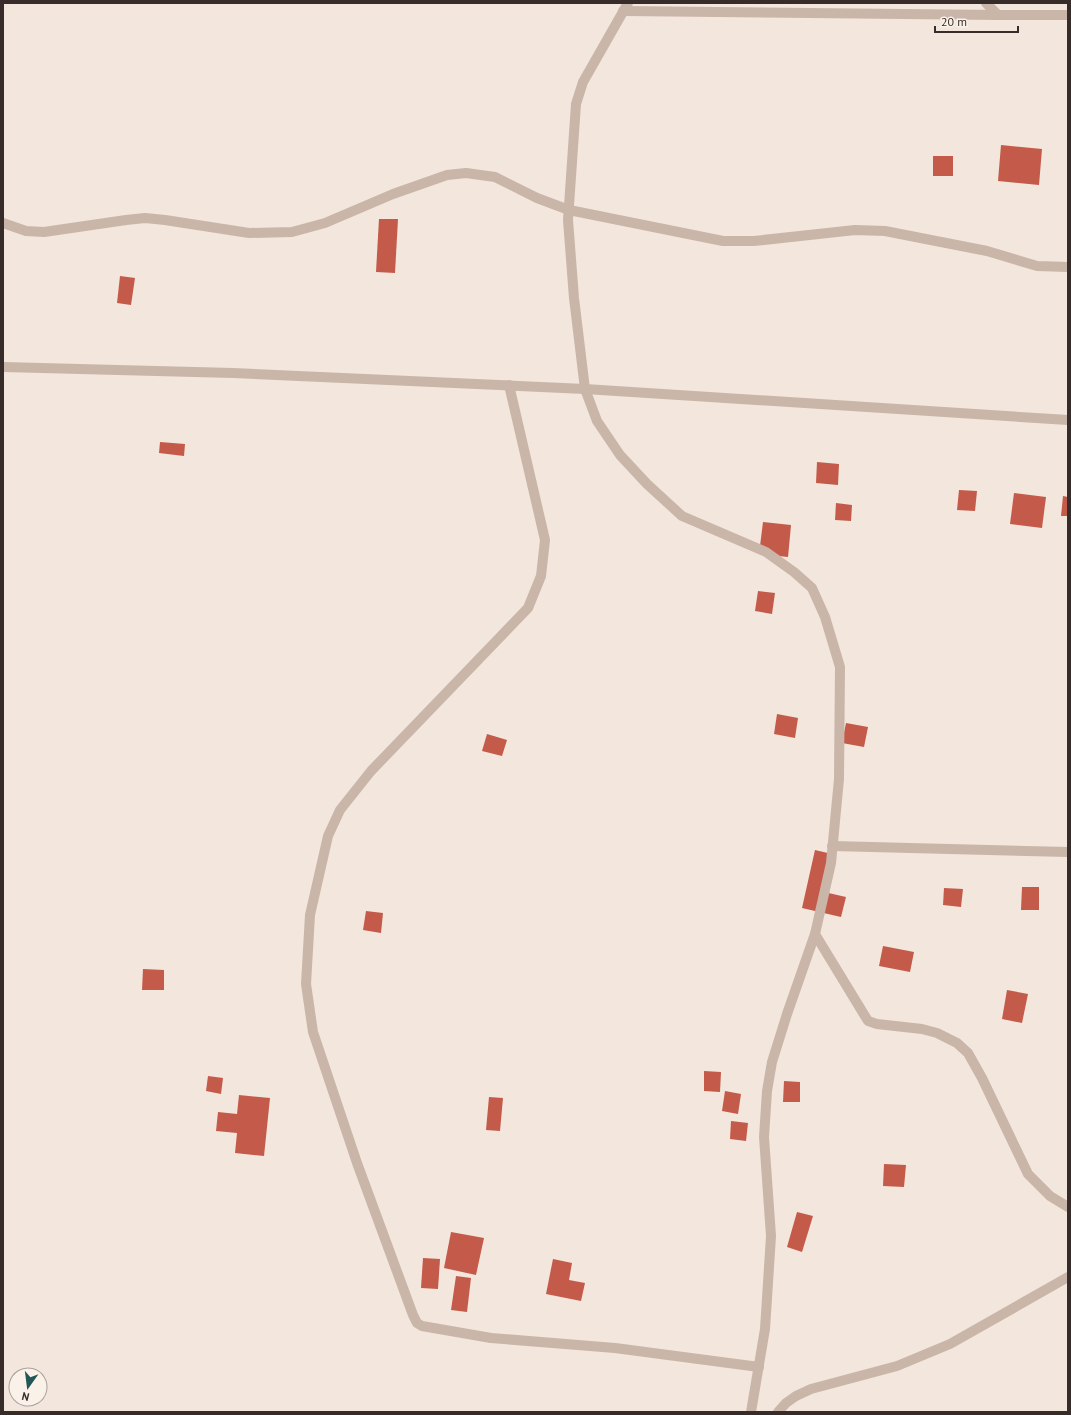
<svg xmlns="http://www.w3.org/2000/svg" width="1071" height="1415" font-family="'PT Sans',sans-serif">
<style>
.building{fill:#c45a49}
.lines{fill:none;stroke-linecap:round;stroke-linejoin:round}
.street{stroke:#cab5a9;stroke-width:10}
</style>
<rect width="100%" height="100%" fill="#f2e6dd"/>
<g class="building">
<path d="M1001,145l41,4 -3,36 -41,-4z"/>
<rect x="933" y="156" width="20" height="20"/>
<path d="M379,219h19l-3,54 -19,-1z"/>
<path d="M120,276l15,2 -4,27 -14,-2z"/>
<path d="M160,442l25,2 -1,12 -25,-3z"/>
<path d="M817,462l22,2 -1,21 -22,-2z"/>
<path d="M959,490l18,1 -2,20 -18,-1z"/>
<path d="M1014,493l32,4 -4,31 -32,-4z"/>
<path d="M1063,496l5,1v19h-7z"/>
<path d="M836,503l16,2 -1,16 -16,-1z"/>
<path d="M763,522l28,3 -3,32 -29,-3z"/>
<path d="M758,591l17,2 -3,21 -17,-3z"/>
<path d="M777,714l21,4 -3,20 -21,-4z"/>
<path d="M846,723l22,4 -4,20 -22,-4z"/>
<path d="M487,734l20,6 -5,16 -20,-5z"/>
<path d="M815,850l17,4 -8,38 22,5 -5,20 -39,-9z"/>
<path d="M1022,887h17v23h-18z"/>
<path d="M944,888l19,1 -2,18 -18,-2z"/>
<path d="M366,911l17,2 -2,20 -18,-3z"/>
<path d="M883,946l31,6 -4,20 -31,-6z"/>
<path d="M143,969l21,1v20h-22z"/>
<path d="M1007,990l21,4 -6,29 -20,-4z"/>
<path d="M704,1071l17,1 -1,20 -16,-1z"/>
<path d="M208,1076l15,2 -2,16 -15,-3z"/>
<path d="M784,1081l16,1v20h-17z"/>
<path d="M725,1091l16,3 -3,20 -16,-3z"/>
<path d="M239,1095l31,3 -6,58 -29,-3 2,-20 -21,-2 2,-19 19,2z"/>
<path d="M489,1097l14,1 -3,33 -14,-1z"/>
<path d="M731,1121l17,2 -2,18 -16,-2z"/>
<path d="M884,1164l22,1 -2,22 -21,-1z"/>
<path d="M797,1212l16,4 -11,36 -15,-5z"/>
<path d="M451,1232l33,6 -8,37 -32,-7z"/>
<path d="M423,1258l17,1 -2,30 -17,-1z"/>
<path d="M553,1259l19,4 -3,17 16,3 -4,18 -35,-7z"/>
<path d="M456,1276l15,2 -4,34 -16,-2z"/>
</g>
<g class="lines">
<g class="street">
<path d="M628,3l-45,79 -7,22 -8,116 6,78 11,91 12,32 23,34 27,29 35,32 84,36 28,20 18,16 13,29 15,50 -1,112 -8,84 -16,71 -28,80 -15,48 -5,29 -3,46 7,99 -6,93 -14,83"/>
<path d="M986,3l12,12"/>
<path d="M623,11l375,4h70"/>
<path d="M3,223l23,8 18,1 82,-12 19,-2 20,2 84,13 43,-1 33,-9 68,-29 54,-19 19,-2 29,4 42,21 32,12 154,31h31l101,-11 30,1 102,20 50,15 31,1"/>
<path d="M3,367l230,6 352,16 483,31"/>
<path d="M509,385l36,155 -4,36 -13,32 -157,163 -31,39 -12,26 -18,79 -4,69 7,48 44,131 56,152 4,8 5,3 69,12 124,10 144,19"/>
<path d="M832,846l236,6"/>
<path d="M815,934l53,87 9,3 45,5 15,4 20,10 11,10 14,25 46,96 22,22 18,11"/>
<path d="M778,1412l8,-9 10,-7 15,-7 86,-23 53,-22 118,-67"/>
</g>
</g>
<rect width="1071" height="1415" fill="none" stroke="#372c29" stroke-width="8"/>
<g transform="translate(28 1387) rotate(194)"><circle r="19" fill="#faf1e9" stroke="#aca29c"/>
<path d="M0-3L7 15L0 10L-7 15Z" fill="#1f5856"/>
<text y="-6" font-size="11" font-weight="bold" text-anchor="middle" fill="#372c29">N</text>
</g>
<path d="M935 26v6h83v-6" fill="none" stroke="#372c29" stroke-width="2"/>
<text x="941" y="26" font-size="12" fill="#372c29" stroke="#faf1e9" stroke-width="3" paint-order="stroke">20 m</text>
</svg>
